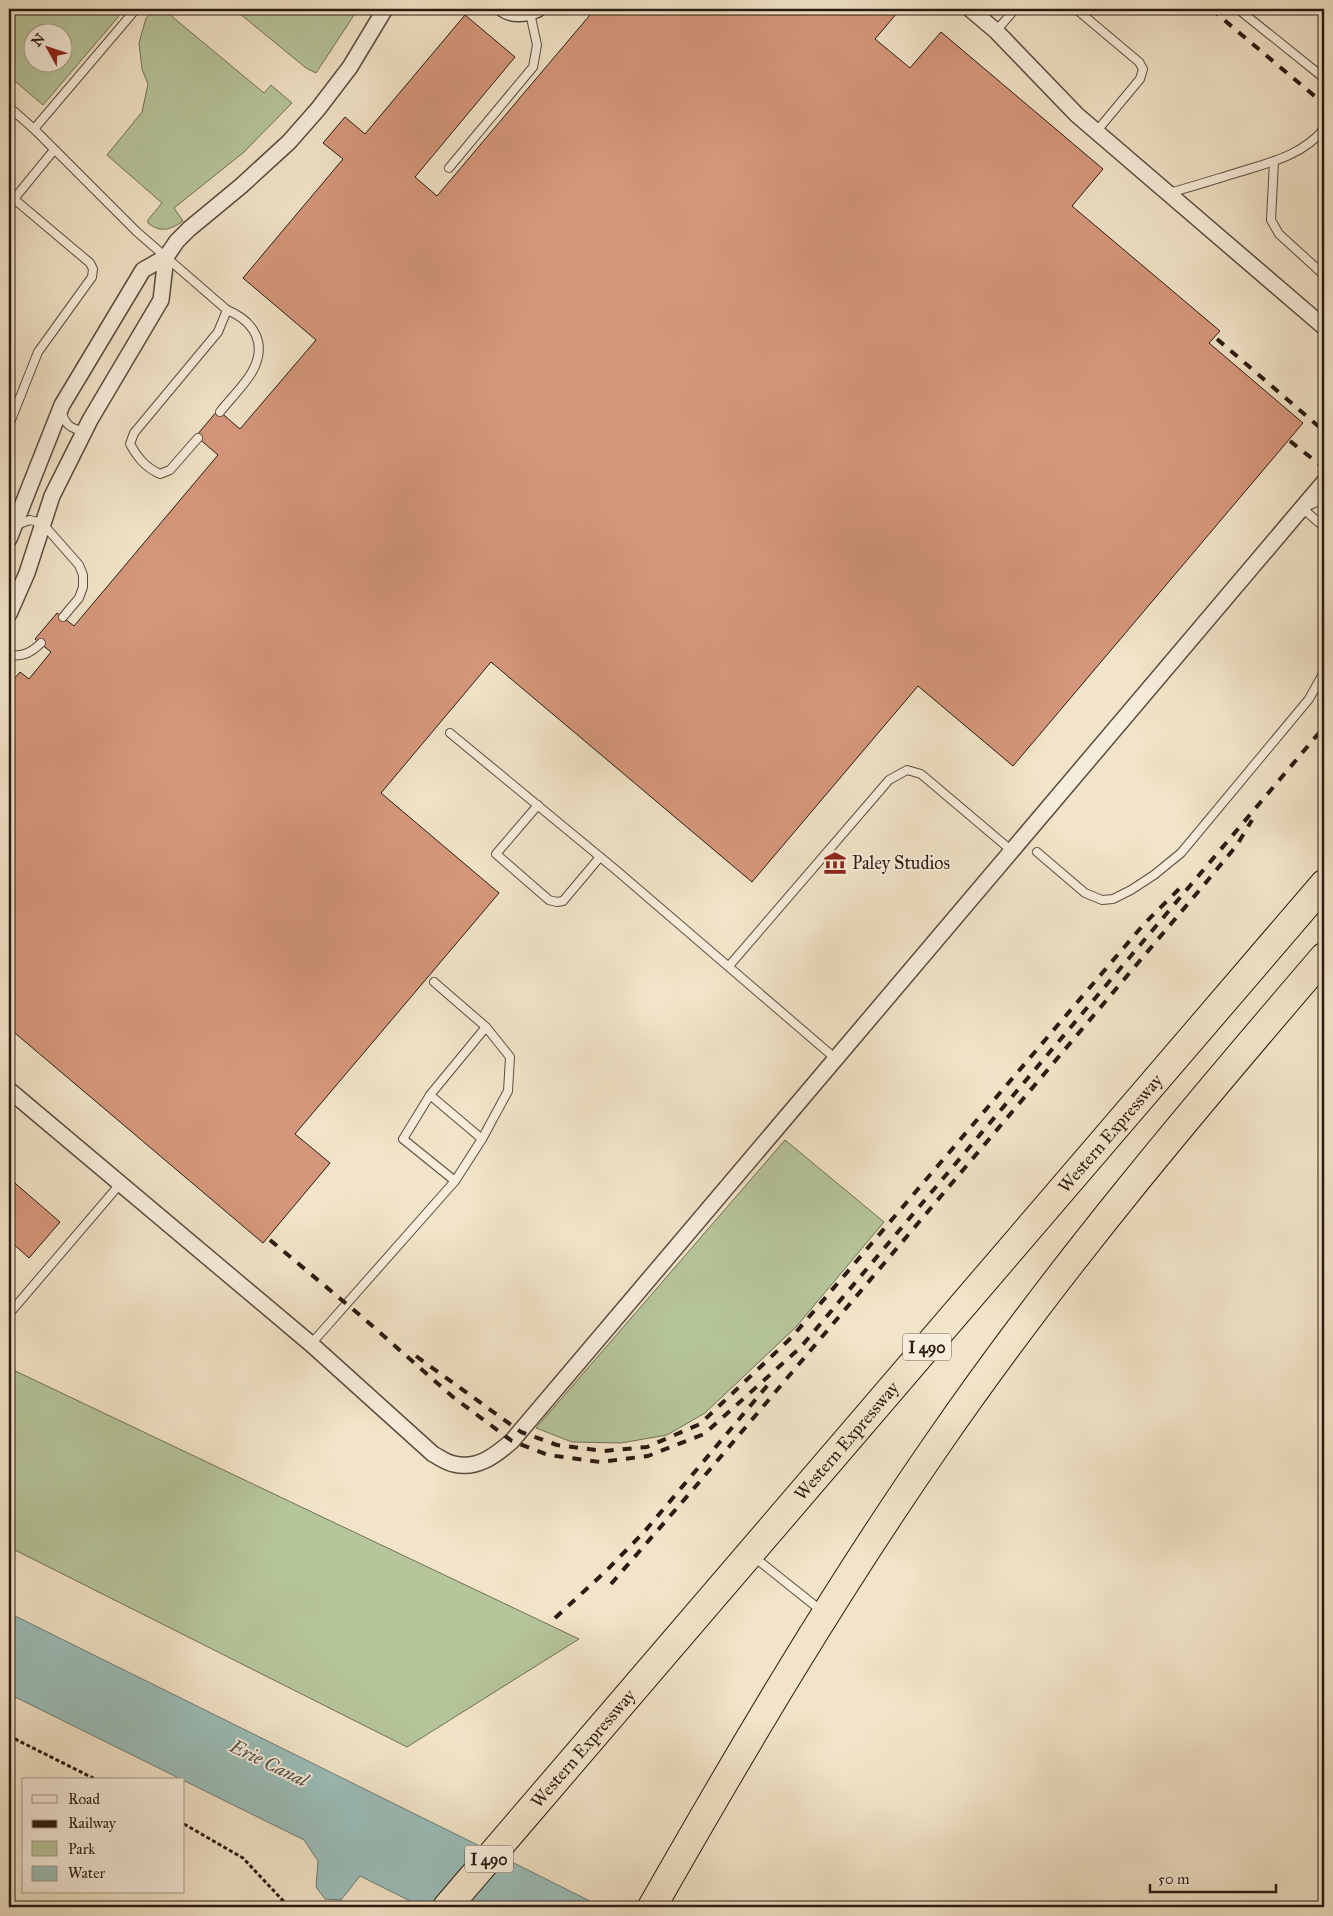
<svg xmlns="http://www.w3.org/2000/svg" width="1333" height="1916" font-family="'IM FELL Great Primer',serif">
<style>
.green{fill:#b6c59a;stroke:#707056;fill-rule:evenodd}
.water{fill:#9bbeb9;stroke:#6e7c76}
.building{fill:#d5977b;stroke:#2a1a11}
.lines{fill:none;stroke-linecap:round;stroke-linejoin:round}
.lane-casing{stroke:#5c4c3f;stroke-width:10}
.street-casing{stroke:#5c4c3f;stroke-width:18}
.highway-casing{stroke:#2a1a11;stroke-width:30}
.path{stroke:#2a1a11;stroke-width:3;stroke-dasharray:4 2.5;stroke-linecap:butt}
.lane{stroke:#f7eddb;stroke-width:8}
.street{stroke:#f7eddb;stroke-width:15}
.highway{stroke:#f2e4c8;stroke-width:28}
.rail{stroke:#2a1a11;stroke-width:4;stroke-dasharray:9 9;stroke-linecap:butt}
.labels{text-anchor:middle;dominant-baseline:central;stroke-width:4;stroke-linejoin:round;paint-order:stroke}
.shield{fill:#f7eddb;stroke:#68594e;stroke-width:1}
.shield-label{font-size:16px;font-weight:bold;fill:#2a1a11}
.poi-label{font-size:18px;fill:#2a1a11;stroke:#f7eddb;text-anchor:start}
.street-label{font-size:18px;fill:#2a1a11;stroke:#f7eddb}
.water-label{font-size:19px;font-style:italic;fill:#52534c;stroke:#f7eddb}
</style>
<rect width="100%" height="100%" fill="#f2e4c8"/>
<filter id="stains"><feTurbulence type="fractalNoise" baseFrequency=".004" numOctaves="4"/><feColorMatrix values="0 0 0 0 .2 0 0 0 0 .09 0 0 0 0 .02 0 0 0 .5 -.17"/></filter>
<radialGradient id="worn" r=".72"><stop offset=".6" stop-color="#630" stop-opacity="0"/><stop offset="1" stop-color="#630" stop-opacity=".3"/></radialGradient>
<g class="green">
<path d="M9,9h116l-82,96 -34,-29zM32,32h30v30h-30z"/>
<path d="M155,9h8l101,84 7,-8 21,18 -48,49 -70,56 9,13c-12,9 -23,12 -35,2v-3l14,-17 -55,-48 35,-43 6,-28 -6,-15 -3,-26 7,-25z"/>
<path d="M234,9h124l-42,64 -10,-5z"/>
<path d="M785,1140l99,82 -88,105 -91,86 -38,22 -46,8 -49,-1 -36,-14z"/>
<path d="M9,1368l570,271 -172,108 -398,-200z"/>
</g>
<path class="water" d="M9,1613l511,253 82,41h-180l-62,-31 -19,24 -16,-1 -9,-12 2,-26 -14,-21 -295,-146z"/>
<g class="building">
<path d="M595,9h297l5,4 -22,26 35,29 31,-36 162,137 -31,37 148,125 -11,12 94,80 -290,343 -95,-80 -166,196 -261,-220 -110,131 118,100 -204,241 35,29 -67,80 -254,-215v-343l11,-13 9,7 22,-27 -16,-13 22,-26 17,13 144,-171 -22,-19 22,-26 22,19 76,-89 -73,-62 100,-119 -20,-16 22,-26 20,17 100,-119 50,42 -100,120 22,19z"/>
<path d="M9,1178l51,44 -31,36 -20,-18z"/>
</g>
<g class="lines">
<defs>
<g id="lane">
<path d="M1076,9l63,53 4,7 -3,10 -44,53"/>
<path d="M1238,9l86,69"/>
<path d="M996,31l19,-22"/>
<path d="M9,107l25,22 103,103 90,78c27,11 41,34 25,62 -8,14 -22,27 -32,40"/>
<path d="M34,129l102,-120"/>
<path d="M1274,161l-3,59 8,14 45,41"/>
<path d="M449,168l84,-101 4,-22 -7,-32"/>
<path d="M1169,193c22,-6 44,-13 67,-20 32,-10 66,-17 88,-44"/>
<path d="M61,411c4,13 9,18 23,20"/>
<path d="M9,425l29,-73 54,-75 1,-8 -3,-6 -76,-64 40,-49"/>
<path d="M198,438l-28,32 -10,4c-15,-7 -22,-16 -30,-30l4,-11 84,-101 9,-22"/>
<path d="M1324,499l-22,9 22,19"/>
<path d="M16,525l14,-5 12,3 37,42 4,10v12l-4,11 -16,19"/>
<path d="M9,655c13,2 22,-2 32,-12"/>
<path d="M450,733l166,137 220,189"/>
<path d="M538,805l-42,49 53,46 8,2 6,-1 37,-44"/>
<path d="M1037,852l48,41 17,7 11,-1 18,-9 23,-15 27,-22 128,-154 15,-27"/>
<path d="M729,966l160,-186 18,-10 14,4 91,77"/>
<path d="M434,982l52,45 24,30 -2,34 -26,48"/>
<path d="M430,1095l56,-68"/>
<path d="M9,1314l111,-130"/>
<path d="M311,1344l144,-163 27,-42 -52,-44 -27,44 52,42"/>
<path d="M754,1557l69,55"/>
</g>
<g id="street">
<path d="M503,9c9,7 25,5 35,0"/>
<path d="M970,9l26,22 81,84 247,212"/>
<path d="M9,539l53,-134 81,-135 23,-13"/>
<path d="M9,614l18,-41 25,-77 38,-76 71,-120 5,-43 11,-16 12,-12 52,-43 48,-44 29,-33 32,-42 35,-58"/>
<path d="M9,1090l302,254 122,110c6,3 14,9 21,10 23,6 42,-9 58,-23l812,-959"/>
</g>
<g id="highway">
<path id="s1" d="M447,1907l877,-1023"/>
<path d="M652,1907c90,-158 182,-314 286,-464 118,-171 251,-329 386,-486"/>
</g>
</defs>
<use href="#lane" class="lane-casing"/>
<use href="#street" class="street-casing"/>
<use href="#highway" class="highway-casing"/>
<g class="path">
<path d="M9,1736l88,44"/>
<path d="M184,1824l59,34 46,49"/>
</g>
<use href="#lane" class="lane"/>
<use href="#street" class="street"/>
<use href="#highway" class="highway"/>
<g class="rail">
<path d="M1211,9l113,95"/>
<path d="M1217,339l107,92"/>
<path d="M1290,441l34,27"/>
<path d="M270,1240l91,76 92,81 59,44 36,14 52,7 48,-6 56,-22 96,-86 524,-621"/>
<path d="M416,1356l105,76 36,13 47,6 43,-4 53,-23 91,-86 353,-414 35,-35"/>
<path d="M611,1584l79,-91 513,-607 34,-41 15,-25"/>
<path d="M555,1618l50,-46 40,-41 127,-151"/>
</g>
</g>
<defs>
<symbol id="museum-bare" viewBox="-9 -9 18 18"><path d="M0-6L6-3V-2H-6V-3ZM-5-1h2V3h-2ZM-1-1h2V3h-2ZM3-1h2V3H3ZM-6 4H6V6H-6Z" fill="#8f2418" stroke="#f7eddb" stroke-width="2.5" paint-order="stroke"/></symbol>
</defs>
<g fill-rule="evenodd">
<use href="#museum-bare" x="819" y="847" width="32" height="32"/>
</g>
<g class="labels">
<g class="shield">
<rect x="903" y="1333.5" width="48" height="27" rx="4"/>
<rect x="465" y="1845.5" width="48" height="27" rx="4"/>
</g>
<g class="shield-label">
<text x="927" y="1347">I 490</text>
<text x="489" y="1859">I 490</text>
</g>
<g class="poi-label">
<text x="852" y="863">Paley Studios</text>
</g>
<g class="street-label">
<text stroke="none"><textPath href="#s1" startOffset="1019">Western Expressway</textPath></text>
<text stroke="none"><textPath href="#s1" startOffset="614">Western Expressway</textPath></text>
<text stroke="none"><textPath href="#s1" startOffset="209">Western Expressway</textPath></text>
</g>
<g class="water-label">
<text transform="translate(269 1763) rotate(26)">Erie Canal</text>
</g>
</g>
<rect width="1333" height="1916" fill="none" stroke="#f2e4c8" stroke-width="30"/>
<rect x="10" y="10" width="1313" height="1896" fill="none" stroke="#2a1a11" stroke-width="2.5"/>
<rect x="15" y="15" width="1303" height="1886" fill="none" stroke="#2a1a11"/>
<rect x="22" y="1778" width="162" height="115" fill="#f7eddb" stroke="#a5998a"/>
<rect x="32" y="1795" width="25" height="8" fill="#f7eddb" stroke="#a5998a"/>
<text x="68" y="1804" font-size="15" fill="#2a1a11">Road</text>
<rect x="32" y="1820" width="25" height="8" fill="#2a1a11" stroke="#a5998a"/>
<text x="68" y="1828" font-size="15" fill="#2a1a11">Railway</text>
<rect x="32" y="1841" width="25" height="15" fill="#b6c59a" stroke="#a5998a"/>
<text x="68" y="1854" font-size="15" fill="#2a1a11">Park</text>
<rect x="32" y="1866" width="25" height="15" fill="#9bbeb9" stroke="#a5998a"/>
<text x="68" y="1878" font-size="15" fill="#2a1a11">Water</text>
<g transform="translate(48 48) rotate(310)"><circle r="24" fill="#f7eddb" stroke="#a5998a"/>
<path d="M0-4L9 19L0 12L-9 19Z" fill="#8f2418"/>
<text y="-8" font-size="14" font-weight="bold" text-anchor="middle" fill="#2a1a11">N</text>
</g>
<path d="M1150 1884v8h126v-8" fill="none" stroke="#2a1a11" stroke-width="2.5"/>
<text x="1158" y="1884" font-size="15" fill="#2a1a11" stroke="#f7eddb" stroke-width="4" paint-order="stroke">50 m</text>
<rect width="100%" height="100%" filter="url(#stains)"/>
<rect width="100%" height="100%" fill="url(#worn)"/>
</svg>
